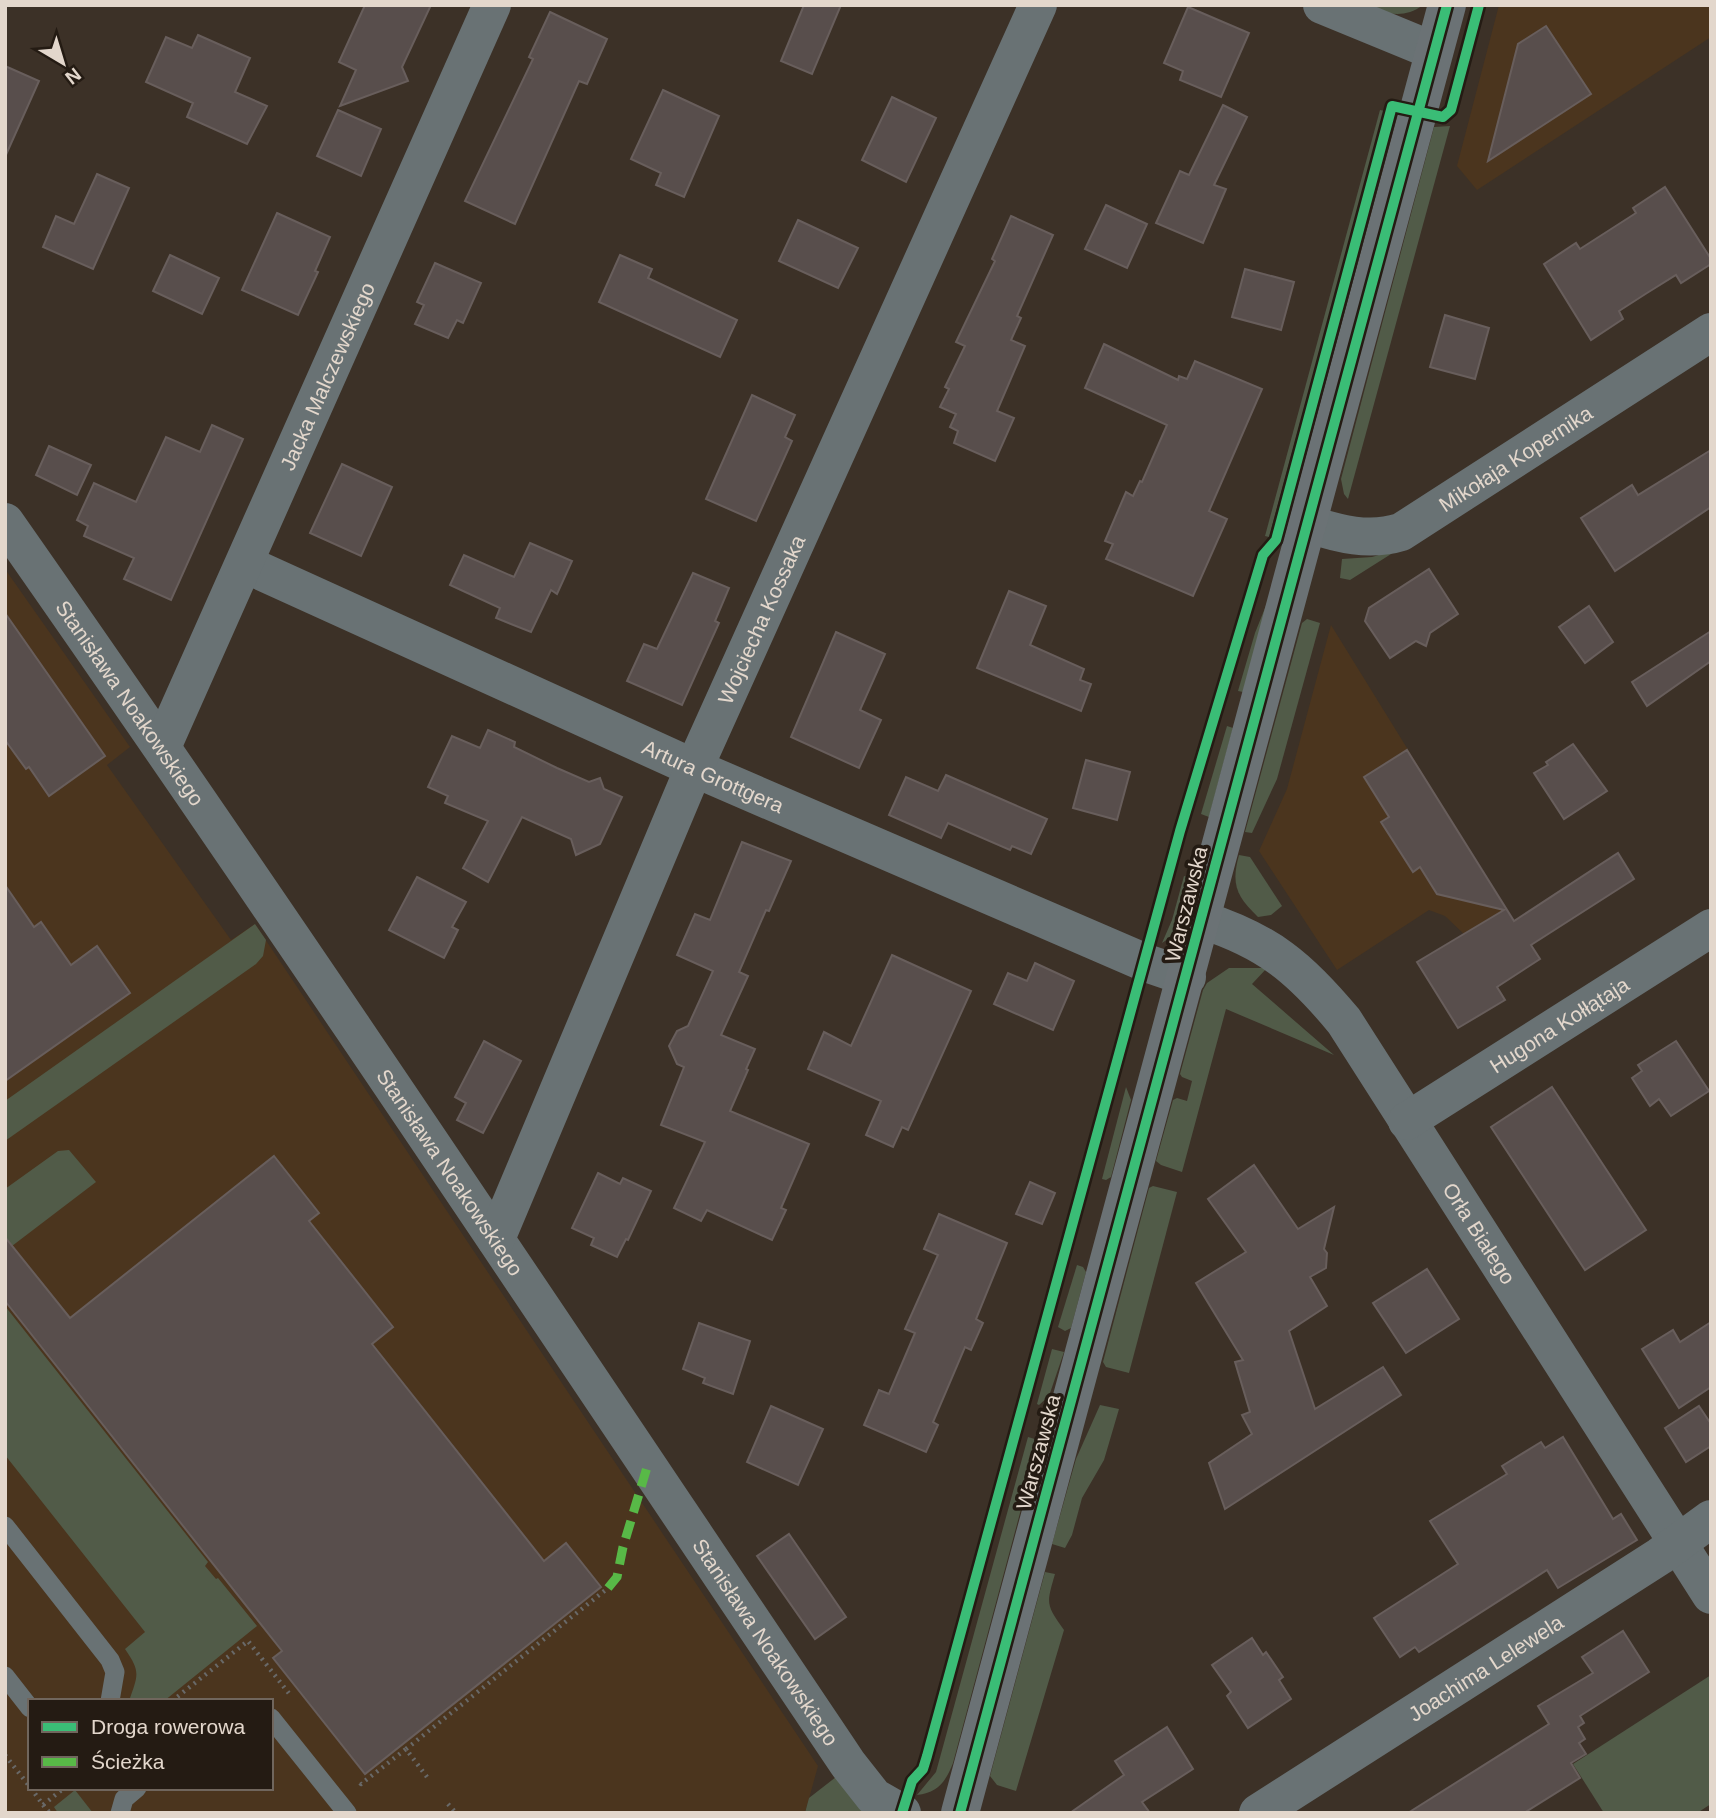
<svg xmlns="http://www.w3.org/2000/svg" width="1716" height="1818" font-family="Helvetica,sans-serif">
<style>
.built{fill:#4b351e;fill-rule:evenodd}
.green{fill:#515b48}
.building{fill:#584e4c;stroke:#685e5c;stroke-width:2}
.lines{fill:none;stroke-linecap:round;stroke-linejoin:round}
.path{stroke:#696968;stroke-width:4.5;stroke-dasharray:2 5;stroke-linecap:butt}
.lane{stroke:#697274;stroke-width:19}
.street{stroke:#697274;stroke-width:38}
.secondary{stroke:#6b7275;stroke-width:38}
.quiet{stroke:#58b947;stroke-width:9;stroke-dasharray:18 9;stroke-linecap:butt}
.cycleway-casing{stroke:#241b13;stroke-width:15}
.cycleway{stroke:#3abd76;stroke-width:10}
.labels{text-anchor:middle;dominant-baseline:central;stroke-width:7;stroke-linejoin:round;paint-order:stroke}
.street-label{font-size:21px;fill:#e3d7cc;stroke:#241b13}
</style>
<rect width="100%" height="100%" fill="#3c3127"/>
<g class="built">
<path d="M1499,5h212v32l-234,153 -20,-24z"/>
<path d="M5,569l125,178 -23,18 124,175 24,-16 563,842 -13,47h-800zM30,1701h241v87h-241z"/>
<path d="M1331,625l176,285 -43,24 -19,-18 -16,-6 -92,60 -78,-119 28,-62z"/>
</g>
<g class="green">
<path d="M1360,5h63c-21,16 -41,7 -63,0z"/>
<path d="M1380,110l5,1 -116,426 -4,-1z"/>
<path d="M1450,126l-102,373 -4,-5 -3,-15 93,-352z"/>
<path d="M1399,549l-49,31 -10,-2 2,-19 30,-2z"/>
<path d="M1267,603l-24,89 -5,-1 17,-58z"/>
<path d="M1307,619l13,4 -43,156 -25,54 -7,-1 57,-209z"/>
<path d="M1227,726l6,2 -24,89 -8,-3z"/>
<path d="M1239,855l11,2 32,49 -11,9 -13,2c-22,-21 -27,-33 -19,-62z"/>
<path d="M1184,876l4,1 3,6c-6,22 -8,47 -29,60l10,-23z"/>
<path d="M255,924l11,16 -3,16 -7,8 -251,177v-40z"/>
<path d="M1229,968h38l-15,16 82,71 -108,-46 -44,163 -21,-7 -5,-4 17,-61 4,-2 10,3 5,-20 -10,-4 -2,-3 23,-84 4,-7z"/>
<path d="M1126,1087l5,13 -20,77 -5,3 -4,-1z"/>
<path d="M69,1150l27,32 -84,64 -3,-4 -4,3v-56l53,-38z"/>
<path d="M1153,1186l24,6 -48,181 -23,-6 -3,-5 46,-174z"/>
<path d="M1077,1265l6,2 3,5 -15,56 -6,3 -7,-4z"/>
<path d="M5,1306l203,256 -3,4 11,13 2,-1 39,48 -93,75h-35c9,-26 12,-29 -4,-52l20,-17 -140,-177z"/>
<path d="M1052,1349l12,3 -15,44 -10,9 -2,-1z"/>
<path d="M1100,1405l19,4 -15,51 -22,38 -10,37 -7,13 -13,-4 24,-85z"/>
<path d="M1028,1437l10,3 -3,17 -82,306c-7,18 -15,30 -36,32l19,-23z"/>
<path d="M1045,1572l10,2c-9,31 -9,30 9,56l-48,161 -19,-6 -7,-9z"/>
<path d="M1711,1675v129l-14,9h-93l-31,-49z"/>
<path d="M836,1777l32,36h-63l4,-15z"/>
<path d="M75,1790l18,23h-35l-4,-6z"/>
</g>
<g class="building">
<path d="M365,5h66l-29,62 6,14 -68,25 16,-36 -17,-8z"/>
<path d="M804,5h37l-29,69 -31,-13z"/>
<path d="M1188,7l61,26 -28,64 -41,-17 3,-9 -19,-8z"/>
<path d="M550,12l57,27 -20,45 -8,-3 -64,143 -50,-23 68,-142 -4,-2z"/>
<path d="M1546,26l45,68 -103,67 30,-117z"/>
<path d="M198,35l52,23 -15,34 32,14 -20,38 -60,-27 6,-14 -47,-21 20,-45 26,11z"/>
<path d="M5,66l34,15 -34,76z"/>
<path d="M663,90l56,26 -35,81 -28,-12 5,-12 -30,-14z"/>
<path d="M892,97l44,21 -30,64 -44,-22z"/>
<path d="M1223,105l24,12 -33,68 12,4 -23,54 -47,-20 24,-52 9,4z"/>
<path d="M338,110l43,19 -20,47 -44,-20z"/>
<path d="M97,174l32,14 -36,81 -50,-22 13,-31 18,8z"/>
<path d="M1665,187l46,72v5l-30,19 -5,-8 -29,18 -28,18 4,8 -32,21 -47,-76 32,-21 4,6 56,-36 -3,-5z"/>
<path d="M1106,205l41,19 -20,44 -42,-19z"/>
<path d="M277,213l53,24 -15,34 3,1 -20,43 -56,-25z"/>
<path d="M1011,216l42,19 -36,81 4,2 -10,22 14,6 -28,65 17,7 -19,43 -41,-18 4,-12 -8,-4 6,-13 -16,-7 9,-18 -4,-2 20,-41 -9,-4 39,-81 -3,-2z"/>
<path d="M798,220l60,28 -20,40 -59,-27z"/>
<path d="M170,255l49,23 -17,36 -49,-23z"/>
<path d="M620,255l32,14 -4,9 89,42 -17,37 -121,-55z"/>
<path d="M435,263l46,20 -18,40 -6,-3 -9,18 -33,-14 9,-19 -7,-3z"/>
<path d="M1245,269l49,13 -13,48 -49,-13z"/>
<path d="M1445,315l44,13 -14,51 -45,-12z"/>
<path d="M1104,344l74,36 1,-4 8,3 8,-18 67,28 -53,122 18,8 -34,77 -87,-37 7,-15 -8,-3 21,-49 7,4 7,-15 2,1 25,-57 -82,-37z"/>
<path d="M752,395l43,20 -10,22 7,4 -36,80 -50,-22z"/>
<path d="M212,425l31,14 -72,161 -47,-21 10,-21 -50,-22 4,-10 -11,-6 17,-37 42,19 30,-65 34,15z"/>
<path d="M49,446l42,19 -14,30 -41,-20z"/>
<path d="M1711,450v57l-96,64 -34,-53 51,-33 6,10z"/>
<path d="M342,464l50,23 -31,69 -51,-23z"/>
<path d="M530,543l42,18 -15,33 -6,-4 -20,42 -35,-14 4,-10 -50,-23 14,-30 50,22z"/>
<path d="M1429,569l29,45 -28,19 -4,13 -10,-5 -26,17 -25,-37 4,-13z"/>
<path d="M693,573l36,15 -14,33 4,2 -37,82 -55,-24 17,-37 13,5z"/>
<path d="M1009,591l37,15 -16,39 54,24 -4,11 11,4 -10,27 -104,-43z"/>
<path d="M1589,606l24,36 -28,21 -26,-36z"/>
<path d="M5,613l100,143 -56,40 -20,-29 -3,2 -21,-29z"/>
<path d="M1711,631v30l-64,45 -15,-24z"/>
<path d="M836,632l49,22 -25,56 21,10 -22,48 -68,-31z"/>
<path d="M488,730l27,12 -1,5 43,21 32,14 11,-4 4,11 18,8 -22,47 -24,11 -5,-16 -49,-22 -34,65 -25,-14 25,-47 -43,-18 3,-7 -20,-9 24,-51 28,12z"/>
<path d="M1573,744l34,47 -43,28 -30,-46 14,-8 -2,-3z"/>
<path d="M1407,750l107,171 104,-68 16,26 -103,66 9,14 -43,28 8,13 -47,28 -41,-66 87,-52 -67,-16 -17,-27 -7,5 -32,-50 8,-5 -25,-40z"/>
<path d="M1086,760l44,12 -13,48 -44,-12z"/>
<path d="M946,775l101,44 -16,35 -19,-8 -2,4 -62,-27 -7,15 -52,-23 17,-38 32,14z"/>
<path d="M742,842l49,19 -22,50 -3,-1 -27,62 9,4 -27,59 34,14 -9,20 2,1 -18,41 79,33 -28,64 5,2 -14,30 -65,-30 -6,11 -27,-13 31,-66 -44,-17 23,-58 -7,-3 -8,-18 8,-15 11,-5 25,-55 -36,-16 18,-41 15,6z"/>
<path d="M417,877l49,25 -14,25 6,3 -14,28 -55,-28z"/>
<path d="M5,885l29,42 7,-5 30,43 26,-19 33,47 -125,88z"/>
<path d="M892,955l79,36 -63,139 -6,-3 -9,20 -27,-12 15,-34 -73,-32 16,-37 27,14z"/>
<path d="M1035,963l39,18 -21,49 -59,-26 14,-31 19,8z"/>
<path d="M484,1041l37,20 -38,72 -26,-13 9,-17 -11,-6z"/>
<path d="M1676,1041l33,50 -38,25 -12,-17 -9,7 -18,-28 10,-7 -4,-6z"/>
<path d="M1552,1087l94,143 -61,40 -94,-143z"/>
<path d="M274,1156l45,57 -10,8 84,106 -21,17 172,217 22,-18 35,44 -236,187 -92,-116 9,-7 -277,-350v-64l65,81z"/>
<path d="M1254,1165l44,64 36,-22 -10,42 3,4 -1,15 -16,9 17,29 -38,25 26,78 68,-42 18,28 -176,114 -16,-46 43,-29 -10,-19 8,-3 -15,-50 8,-2 -47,-77 50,-31 -38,-53z"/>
<path d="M598,1173l22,11 3,-6 28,13 -23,49 -2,-1 -9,18 -26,-12 3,-7 -22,-10z"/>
<path d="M1030,1182l25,11 -13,31 -26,-10z"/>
<path d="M939,1214l68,29 -31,76 7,4 -12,27 -6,-3 -32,75 5,3 -12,27 -62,-27 15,-35 10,4 26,-61 -10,-4 33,-74 -14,-6z"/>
<path d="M1427,1269l32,50 -53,34 -33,-50z"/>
<path d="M1711,1322v65l-32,21 -37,-59 31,-19 7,12z"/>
<path d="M699,1323l51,18 -17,53 -30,-11 2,-5 -22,-9z"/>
<path d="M771,1406l52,23 -25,56 -51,-23z"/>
<path d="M1699,1406l12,18v22l-25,16 -21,-34z"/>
<path d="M1563,1437l50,82 8,-5 16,26 -79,48 -11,-18 -128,82 -4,-5 -15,10 -26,-39 84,-54 -28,-43 77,-47 -5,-8 39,-24 4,6z"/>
<path d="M789,1534l57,83 -31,22 -58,-83z"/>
<path d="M1623,1631l26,41 -69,44 4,7 -6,4 7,12 -6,4 7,11 -15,9 9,15 -56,35h-116l141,-89 -11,-18 55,-33 -11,-16z"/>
<path d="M1252,1638l11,17 3,-3 17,25 -4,3 12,19 -43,29 -21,-32 4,-4 -19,-27z"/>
<path d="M1167,1727l26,42 -51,33 8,11h-80l54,-38 -9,-14z"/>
</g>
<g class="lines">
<g class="path">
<path d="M172,1701l76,-60 43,55"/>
<path d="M5,1755l25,32"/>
<path d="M427,1777l-21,-28 202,-161"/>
<path d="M360,1783l1,1 45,-35"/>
<path d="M31,1788l12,17 21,-17"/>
<path d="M448,1804l8,9"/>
<path d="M43,1805l7,8"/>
</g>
<g class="lane">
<path d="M5,1526l105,134 5,12 -5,29"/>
<path d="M5,1676l25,32"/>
<path d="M271,1718l76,95"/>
<path d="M120,1813l4,-14 13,-11"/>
</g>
<g class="street">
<path d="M1322,5l112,46"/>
<path id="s1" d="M5,522c287,410 564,827 843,1242l26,33 28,16"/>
<path id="s2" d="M1308,524c31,10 61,18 93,8l310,-200"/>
<path id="s3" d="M245,564l449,204 452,195 41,14"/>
<path id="s4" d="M162,747l330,-742"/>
<path id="s5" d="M1202,920c66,21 98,48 142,101l367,574"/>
<path id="s6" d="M1407,1121l304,-193"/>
<path id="s7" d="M496,1239l198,-471 344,-763"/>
<path id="s8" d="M1258,1813l402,-257 51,-37"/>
</g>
<path class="secondary" d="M960,1813l487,-1808"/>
<path class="quiet" d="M608,1588l9,-11 6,-30 25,-83"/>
<defs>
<g id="cycleway">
<path d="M902,1813l10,-32 11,-12 4,-13 253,-925 83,-276 13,-15 116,-434 51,11 8,-7 28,-105"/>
<path d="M960,1813l487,-1808"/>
</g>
</defs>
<use href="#cycleway" class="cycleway-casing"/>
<use href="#cycleway" class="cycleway"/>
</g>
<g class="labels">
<g class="street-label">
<text stroke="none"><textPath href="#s4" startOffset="406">Jacka Malczewskiego</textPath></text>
<text stroke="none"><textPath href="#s2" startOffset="231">Mikołaja Kopernika</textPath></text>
<text stroke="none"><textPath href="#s7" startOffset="674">Wojciecha Kossaka</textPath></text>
<text stroke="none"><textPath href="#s1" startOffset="220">Stanisława Noakowskiego</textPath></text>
<text stroke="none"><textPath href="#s3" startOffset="514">Artura Grottgera</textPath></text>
<text transform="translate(1186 904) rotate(-76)">Warszawska</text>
<text stroke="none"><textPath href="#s6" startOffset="180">Hugona Kołłątaja</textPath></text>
<text stroke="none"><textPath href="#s1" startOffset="788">Stanisława Noakowskiego</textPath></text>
<text stroke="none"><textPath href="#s5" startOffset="429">Orła Białego</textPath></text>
<text transform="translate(1038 1452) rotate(-75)">Warszawska</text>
<text stroke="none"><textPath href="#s1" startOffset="1354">Stanisława Noakowskiego</textPath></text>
<text stroke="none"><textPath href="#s8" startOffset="270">Joachima Lelewela</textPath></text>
</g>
</g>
<rect width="1716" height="1818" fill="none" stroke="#e3d7cc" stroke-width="14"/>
<rect x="28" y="1699" width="245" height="91" fill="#241b13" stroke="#70665d" stroke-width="2"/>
<rect x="42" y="1722" width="35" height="10" fill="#3abd76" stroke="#70665d" stroke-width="2"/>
<text x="91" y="1734" font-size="21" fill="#e3d7cc">Droga rowerowa</text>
<rect x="42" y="1757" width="35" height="10" fill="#58b947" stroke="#70665d" stroke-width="2"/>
<text x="91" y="1769" font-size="21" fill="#e3d7cc">Ścieżka</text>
<g transform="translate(63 63) rotate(142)" stroke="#241b13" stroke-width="5" paint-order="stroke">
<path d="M0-5L12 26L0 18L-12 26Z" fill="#e3d7cc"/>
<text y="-10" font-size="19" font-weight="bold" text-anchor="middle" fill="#e3d7cc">N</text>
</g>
</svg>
